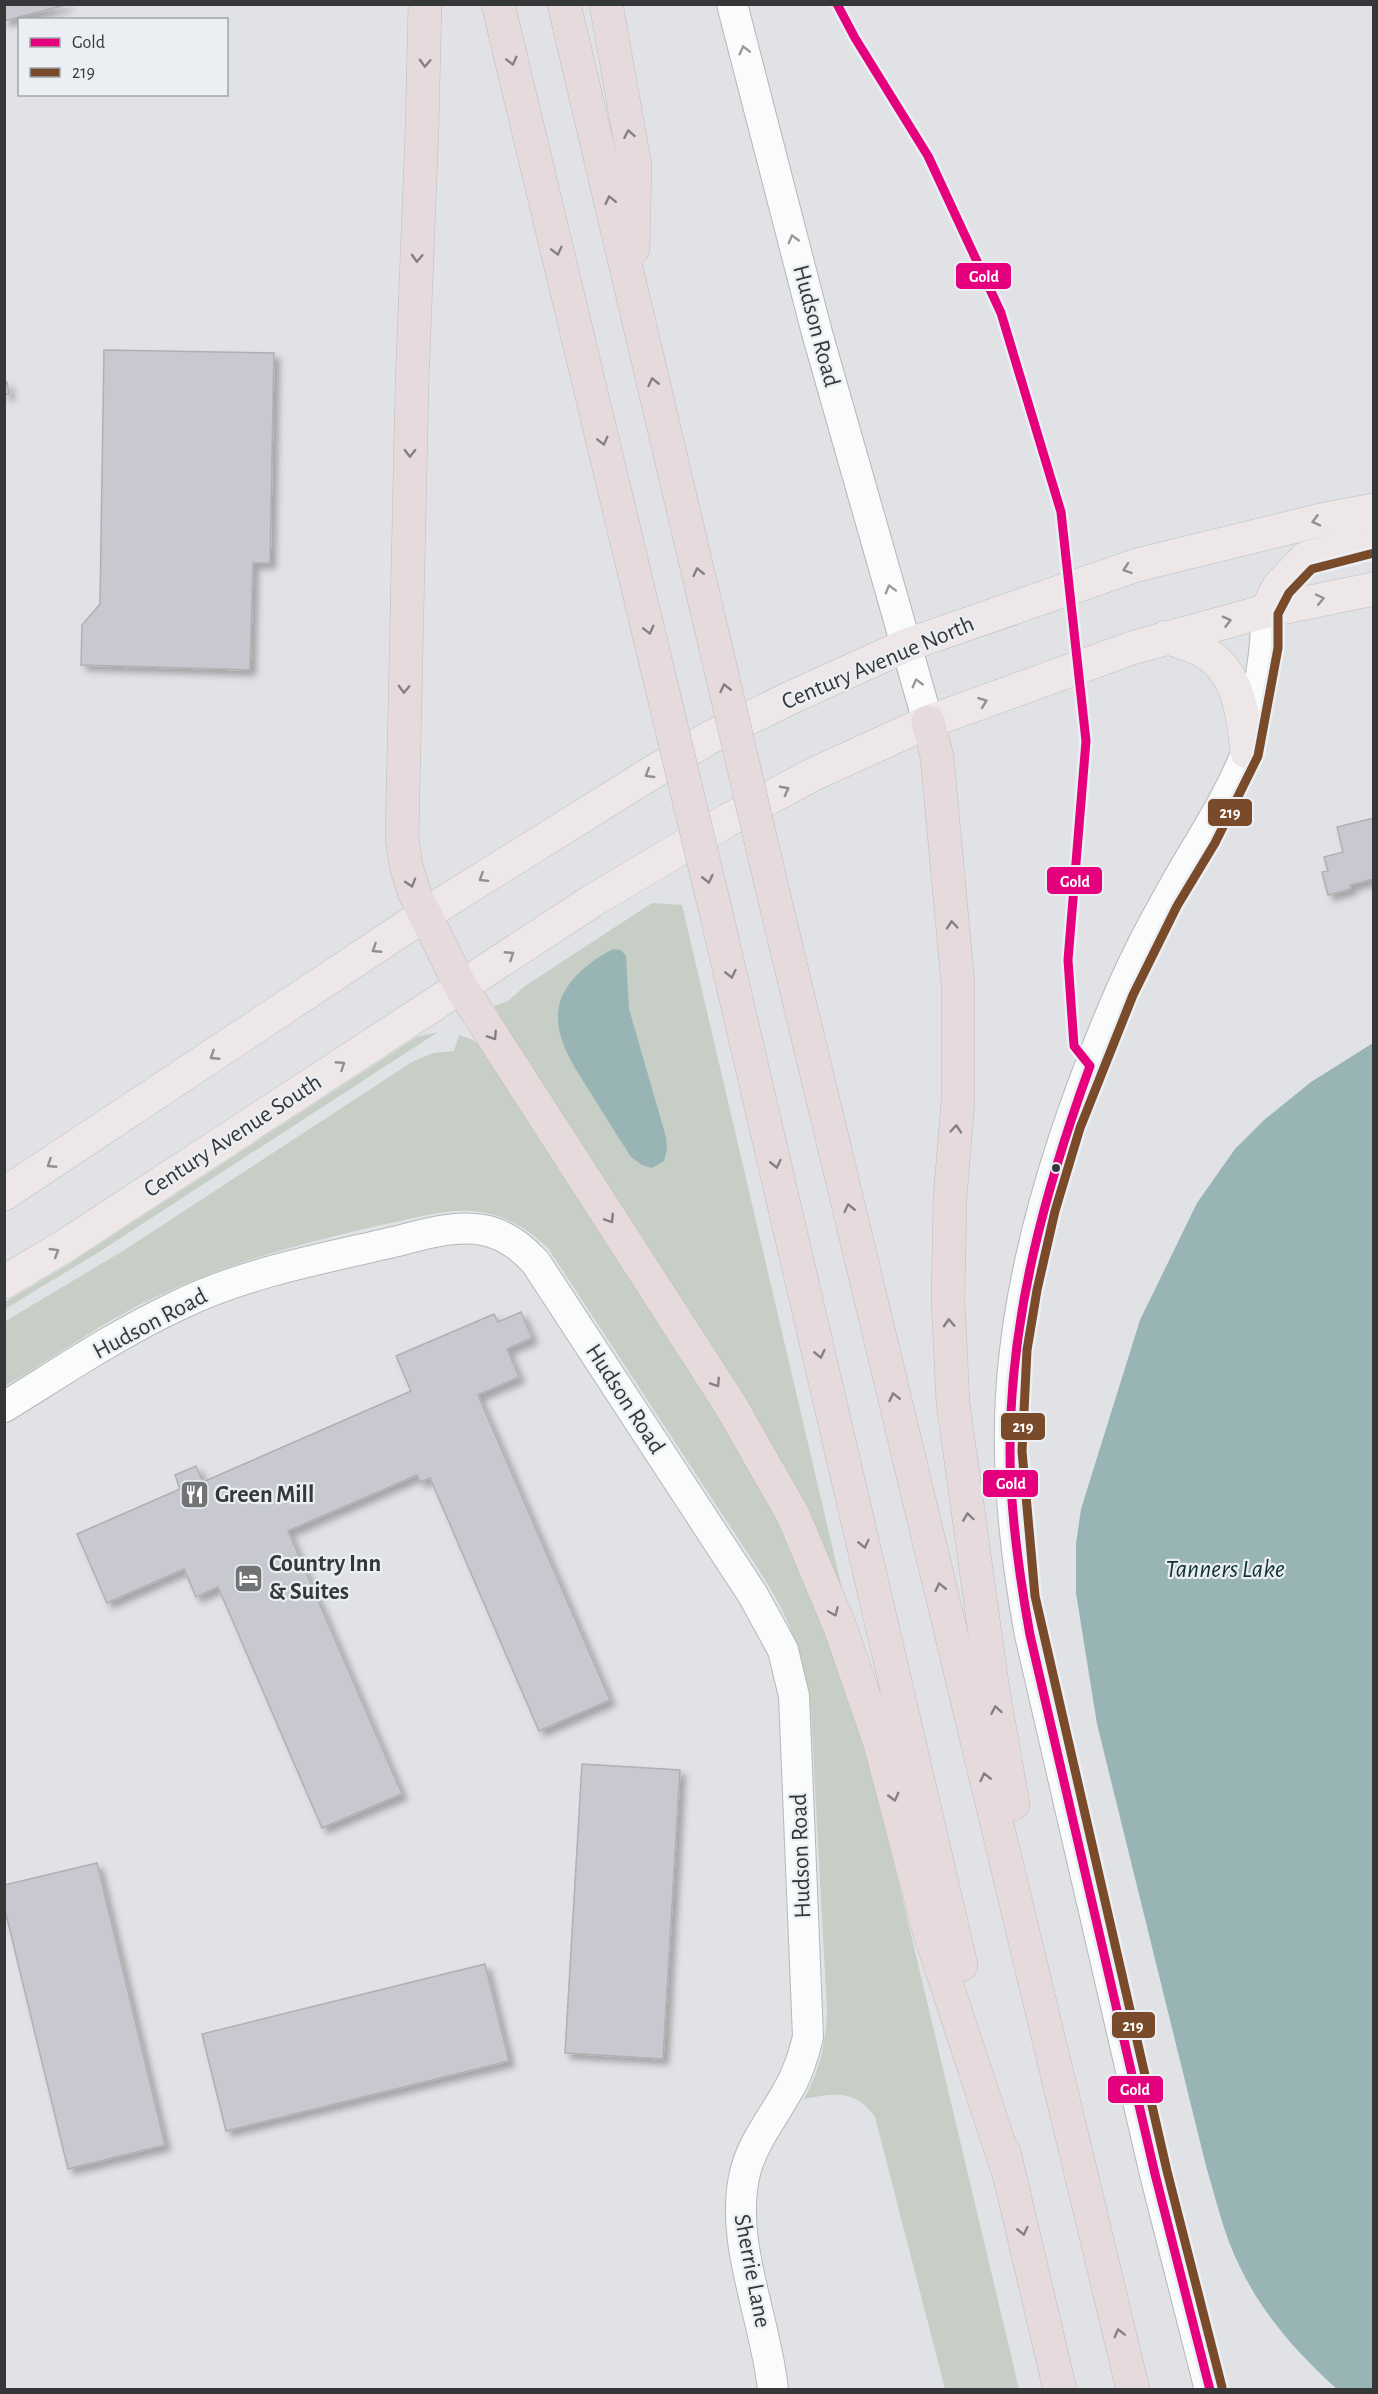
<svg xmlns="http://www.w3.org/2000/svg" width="1378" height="2394" font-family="'Alegreya Sans',sans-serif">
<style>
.green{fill:#c6cec5}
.water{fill:#99b4b5}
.building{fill:#c8c9d0;stroke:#afb0b2;stroke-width:1.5;filter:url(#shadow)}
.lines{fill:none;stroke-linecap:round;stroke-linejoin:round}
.minor-casing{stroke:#b6b7b9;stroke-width:32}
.major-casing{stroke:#bdbebf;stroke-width:34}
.highway-casing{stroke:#bdbebf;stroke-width:34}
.minor{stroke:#fafbfb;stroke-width:30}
.major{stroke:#eee7e8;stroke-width:33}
.highway{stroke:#e7dadc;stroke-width:33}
.highway-bridge-casing{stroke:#bdbebf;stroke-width:34;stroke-linecap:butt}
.highway-bridge{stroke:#e7dadc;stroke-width:33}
.bus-1-casing{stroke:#ebeff4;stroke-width:14}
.bus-2-casing{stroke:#ebeff4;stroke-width:14}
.bus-1{stroke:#e5007d;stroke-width:9}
.bus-2{stroke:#7a4b2a;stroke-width:9}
.oneway{stroke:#98999a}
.oneway2{stroke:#868082}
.oneway3{stroke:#928f90}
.bus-dot{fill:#363739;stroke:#ebeff4;stroke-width:2}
.labels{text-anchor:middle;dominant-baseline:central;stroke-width:4.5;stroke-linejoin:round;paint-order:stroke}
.street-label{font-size:24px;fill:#363739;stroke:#ebeff4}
.poi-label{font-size:24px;font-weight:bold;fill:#363739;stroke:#ebeff4;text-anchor:start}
.water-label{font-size:26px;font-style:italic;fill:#0e3536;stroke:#ebeff4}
.line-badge{stroke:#ebeff4;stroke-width:2}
.badge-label{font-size:16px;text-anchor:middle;font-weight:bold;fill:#fff}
</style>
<defs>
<filter id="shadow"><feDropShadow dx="5.5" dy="5.5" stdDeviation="3" flood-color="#0004"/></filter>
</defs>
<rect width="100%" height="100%" fill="#e0e2e5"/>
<g class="green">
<path d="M652,903l30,2 165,705 -353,-604 14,-5 17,-15z"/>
<path d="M438,1032l-339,220 -94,57v-7l61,-36 351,-229z"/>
<path d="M459,1035l12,4 11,8 287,450 79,191 34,124 137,577h-74l-70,-272c-19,-28 -41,-24 -71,-18 16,-28 22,-57 23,-89l-16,-297c-5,-48 -19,-90 -45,-132l-218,-333c-19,-18 -41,-32 -67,-36 -30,-5 -61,5 -90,11 -88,19 -173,42 -254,83 -46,24 -88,55 -132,80l-1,-64 122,-73 286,-187 21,-9 21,-2z"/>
</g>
<g class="water">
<path d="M614,949l7,1 5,6 3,53 37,128 1,13 -3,11 -12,7 -10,-3 -11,-8c-13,-20 -26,-41 -39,-62 -25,-40 -56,-82 -12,-123 10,-9 22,-18 34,-23z"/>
<path d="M1373,1043l1,1346 -36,1c-40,-36 -75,-75 -98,-123 -16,-31 -24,-68 -34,-101l-109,-442 -21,-131v-49l5,-35 59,-189 57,-117 38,-54 29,-29 47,-38z"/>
</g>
<g class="building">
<path d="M4,4h65l-65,17z"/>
<path d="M104,350l170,3 -4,210h-17l-3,107 -169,-5 1,-40 18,-21z"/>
<path d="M4,382h3l2,12 -5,1z"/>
<path d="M1374,818v61l-24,6 1,4 -23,6 -6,-23 6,-1 -4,-14 19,-5 -6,-25z"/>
<path d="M521,1312l11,26 -25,11 12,28 -41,18 132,305 -71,31 -109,-253 -10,4 -3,-7 -129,56 114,263 -80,34 -104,-241 -22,10 -12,-28 -77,34 -30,-69 103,-45 -5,-14 21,-9 7,16 208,-91 -15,-35 98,-42 4,8z"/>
<path d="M582,1764l98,6 -17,289 -98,-6z"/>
<path d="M97,1863l68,282 -97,24 -64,-263v-21z"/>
<path d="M485,1964l24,97 -283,70 -24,-97z"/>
</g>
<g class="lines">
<defs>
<g id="minor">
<path d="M732,4l85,329 111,389"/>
<path d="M4,1407c57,-35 113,-73 173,-101 65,-32 138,-46 208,-62 31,-7 66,-20 98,-14 22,4 38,16 53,33l217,332 30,55 11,46 14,341c-5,19 -10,37 -21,55 -14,25 -33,49 -41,77 -19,69 20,149 27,221"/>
<path d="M1210,2390l-55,-216 -125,-539c-11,-60 -19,-122 -20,-183 -4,-156 50,-322 112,-464 13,-29 28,-59 44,-87 26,-49 59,-95 80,-147 5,-11 5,-25 8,-37 6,-38 13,-68 12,-106"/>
</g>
<g id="major">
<path d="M1266,611l13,-25 27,-28 68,-18"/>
<path d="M1166,637c11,4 24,8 35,13 38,20 42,64 46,102"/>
<path d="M4,1194l420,-279 221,-138 64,-39 81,-40 117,-53 230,-80 188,-46 49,-9"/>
<path d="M4,1282l59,-35 529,-346 136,-81 86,-46 114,-52 204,-74 134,-37 108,-22"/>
</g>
<g id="highway">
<path d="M425,4l-3,125 -10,254 -10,455 4,28 8,26 47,95 270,419 62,109 47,112 40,116 50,191 79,240"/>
<path d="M498,4l162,676"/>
<path d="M564,4l152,645"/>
<path d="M606,4l29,162 -2,82"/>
<path d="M928,722l9,35 21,227v117l-8,97 -2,101 5,104 40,288 20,113"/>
<path d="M772,888l361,1502"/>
<path d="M717,917l244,1048"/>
<path d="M1004,2152l56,238"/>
</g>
</defs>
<use href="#minor" class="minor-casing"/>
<use href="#major" class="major-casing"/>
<use href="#highway" class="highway-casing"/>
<use href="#minor" class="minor"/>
<use href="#major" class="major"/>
<use href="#highway" class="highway"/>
<defs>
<g id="highway-bridge">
<path d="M716,649l56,239"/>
<path d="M660,680l57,237"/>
</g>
</defs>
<use href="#highway-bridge" class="highway-bridge-casing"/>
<use href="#highway-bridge" class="highway-bridge"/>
<defs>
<path id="bus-1" d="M837,4l18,34 73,118 73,157 60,199 25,229 -18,219 6,86 16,20c-45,124 -80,251 -80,384 0,62 9,124 20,185l125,539 55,216"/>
<path id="bus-2" d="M1222,2387l-55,-216 -132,-575 -13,-145 5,-101 10,-60 18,-79 25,-83 53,-133 44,-89 38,-63 43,-87 20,-108v-34l11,-21 23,-24 62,-16"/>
</defs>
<use href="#bus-1" class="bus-1-casing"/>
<use href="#bus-2" class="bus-2-casing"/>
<use href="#bus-1" class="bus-1"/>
<use href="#bus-2" class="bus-2"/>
</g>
<defs><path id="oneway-chevron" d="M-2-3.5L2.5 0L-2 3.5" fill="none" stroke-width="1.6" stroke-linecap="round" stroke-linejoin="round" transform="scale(1.5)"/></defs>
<g class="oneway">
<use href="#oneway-chevron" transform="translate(744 50) rotate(-104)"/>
<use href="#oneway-chevron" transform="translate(793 239) rotate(-105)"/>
<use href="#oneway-chevron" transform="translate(890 589) rotate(-106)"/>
<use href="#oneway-chevron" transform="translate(917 683) rotate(-105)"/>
</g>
<g class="oneway2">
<use href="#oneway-chevron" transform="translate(512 61) rotate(76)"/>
<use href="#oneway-chevron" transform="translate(425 63) rotate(92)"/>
<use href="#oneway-chevron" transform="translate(629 134) rotate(-100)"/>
<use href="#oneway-chevron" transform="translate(610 200) rotate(-103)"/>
<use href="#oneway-chevron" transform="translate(557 251) rotate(76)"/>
<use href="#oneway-chevron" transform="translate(417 258) rotate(92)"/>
<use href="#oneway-chevron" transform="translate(653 382) rotate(-103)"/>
<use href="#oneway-chevron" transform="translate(603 441) rotate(76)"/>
<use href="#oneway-chevron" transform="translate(410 453) rotate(91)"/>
<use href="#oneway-chevron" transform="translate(698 572) rotate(-103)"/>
<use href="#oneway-chevron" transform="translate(649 630) rotate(76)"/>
<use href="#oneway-chevron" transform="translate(725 688) rotate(-103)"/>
<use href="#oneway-chevron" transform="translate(404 689) rotate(92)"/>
<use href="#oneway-chevron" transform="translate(708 879) rotate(77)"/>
<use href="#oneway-chevron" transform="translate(411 883) rotate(73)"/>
<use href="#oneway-chevron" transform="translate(952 925) rotate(-95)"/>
<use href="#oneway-chevron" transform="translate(731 974) rotate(77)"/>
<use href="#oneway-chevron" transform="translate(493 1036) rotate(57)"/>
<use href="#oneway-chevron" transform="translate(956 1129) rotate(-85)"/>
<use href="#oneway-chevron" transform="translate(776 1164) rotate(77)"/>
<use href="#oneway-chevron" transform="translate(849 1208) rotate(-103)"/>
<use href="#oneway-chevron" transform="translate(610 1219) rotate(57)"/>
<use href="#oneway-chevron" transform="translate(949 1323) rotate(-93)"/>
<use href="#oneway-chevron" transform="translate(820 1354) rotate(77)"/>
<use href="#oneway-chevron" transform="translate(716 1383) rotate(57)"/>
<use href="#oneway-chevron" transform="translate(894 1397) rotate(-103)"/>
<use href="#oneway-chevron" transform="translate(968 1517) rotate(-98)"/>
<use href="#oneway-chevron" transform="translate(864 1544) rotate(77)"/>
<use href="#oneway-chevron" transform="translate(940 1587) rotate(-103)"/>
<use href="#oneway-chevron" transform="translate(834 1612) rotate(67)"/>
<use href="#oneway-chevron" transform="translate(996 1710) rotate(-100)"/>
<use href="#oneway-chevron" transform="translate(985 1777) rotate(-103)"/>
<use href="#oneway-chevron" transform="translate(894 1797) rotate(75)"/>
<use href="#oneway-chevron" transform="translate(1023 2231) rotate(77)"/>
<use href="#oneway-chevron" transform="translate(1119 2333) rotate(-104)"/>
</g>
<g class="oneway3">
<use href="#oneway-chevron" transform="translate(1316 521) rotate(166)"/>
<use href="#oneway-chevron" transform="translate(1127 569) rotate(161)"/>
<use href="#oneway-chevron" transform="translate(1320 599) rotate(-12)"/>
<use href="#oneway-chevron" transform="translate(1227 621) rotate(-15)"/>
<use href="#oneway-chevron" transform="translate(983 702) rotate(-20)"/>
<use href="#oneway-chevron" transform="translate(649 774) rotate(149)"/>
<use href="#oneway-chevron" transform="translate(785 790) rotate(-28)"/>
<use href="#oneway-chevron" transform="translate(483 878) rotate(148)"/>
<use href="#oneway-chevron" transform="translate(376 949) rotate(147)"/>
<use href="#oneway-chevron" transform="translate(510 955) rotate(-33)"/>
<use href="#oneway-chevron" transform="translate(214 1056) rotate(147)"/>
<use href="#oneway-chevron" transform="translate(341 1065) rotate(-33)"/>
<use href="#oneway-chevron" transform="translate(51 1164) rotate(147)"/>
<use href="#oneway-chevron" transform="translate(55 1252) rotate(-31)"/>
</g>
<defs>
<symbol id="restaurant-square" viewBox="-11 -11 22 22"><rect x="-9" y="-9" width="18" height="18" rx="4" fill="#727375" stroke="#ebeff4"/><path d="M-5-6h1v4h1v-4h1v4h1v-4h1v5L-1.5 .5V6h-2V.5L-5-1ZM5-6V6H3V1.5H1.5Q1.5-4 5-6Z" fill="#fff"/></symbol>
<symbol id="hotel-square" viewBox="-11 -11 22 22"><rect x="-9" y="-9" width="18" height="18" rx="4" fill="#727375" stroke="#ebeff4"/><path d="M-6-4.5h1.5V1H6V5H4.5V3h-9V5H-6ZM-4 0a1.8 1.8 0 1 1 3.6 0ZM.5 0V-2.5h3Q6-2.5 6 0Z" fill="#fff"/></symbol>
</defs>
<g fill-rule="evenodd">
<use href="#restaurant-square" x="178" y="1478" width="33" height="33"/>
<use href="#hotel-square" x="232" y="1562" width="33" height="33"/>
</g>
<circle class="bus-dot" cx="1056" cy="1168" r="5"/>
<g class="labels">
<g class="street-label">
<text transform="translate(816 326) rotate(75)">Hudson Road</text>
<text transform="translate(878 663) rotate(-23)">Century Avenue North</text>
<text transform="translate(233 1136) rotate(-33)">Century Avenue South</text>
<text transform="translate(150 1324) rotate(-28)">Hudson Road</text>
<text transform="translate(625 1399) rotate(57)">Hudson Road</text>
<text transform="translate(801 1856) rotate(-92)">Hudson Road</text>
<text transform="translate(752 2271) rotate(79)">Sherrie Lane</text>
</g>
<g class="poi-label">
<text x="215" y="1495">Green Mill</text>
<text x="269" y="1564">Country Inn<tspan x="269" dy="28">&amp; Suites</tspan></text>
</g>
<g class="water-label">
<text x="1225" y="1569">Tanners Lake</text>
</g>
</g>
<g class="line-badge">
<rect x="955" y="262" width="57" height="28" rx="6" fill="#e5007d"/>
<rect x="1207" y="798" width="46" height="29" rx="6" fill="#7a4b2a"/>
<rect x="1046" y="866" width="57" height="29" rx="6" fill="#e5007d"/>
<rect x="1000" y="1412" width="46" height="29" rx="6" fill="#7a4b2a"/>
<rect x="982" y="1469" width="57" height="29" rx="6" fill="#e5007d"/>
<rect x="1111" y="2011" width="45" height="28" rx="6" fill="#7a4b2a"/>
<rect x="1107" y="2075" width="57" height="29" rx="6" fill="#e5007d"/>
</g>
<g class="badge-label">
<text x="984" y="282">Gold</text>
<text x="1230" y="818">219</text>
<text x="1075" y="887">Gold</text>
<text x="1023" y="1432">219</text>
<text x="1011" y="1489">Gold</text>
<text x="1133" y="2031">219</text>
<text x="1135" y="2095">Gold</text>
</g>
<rect width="1378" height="2394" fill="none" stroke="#363739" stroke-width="12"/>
<rect x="18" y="18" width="210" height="78" fill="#ebeff4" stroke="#a3a5a9" stroke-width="1.5"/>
<rect x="30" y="38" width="30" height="9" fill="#e5007d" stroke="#a3a5a9" stroke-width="1.5"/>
<text x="72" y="48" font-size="18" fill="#363739">Gold</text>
<rect x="30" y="68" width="30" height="9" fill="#7a4b2a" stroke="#a3a5a9" stroke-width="1.5"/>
<text x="72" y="78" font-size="18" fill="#363739">219</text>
</svg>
